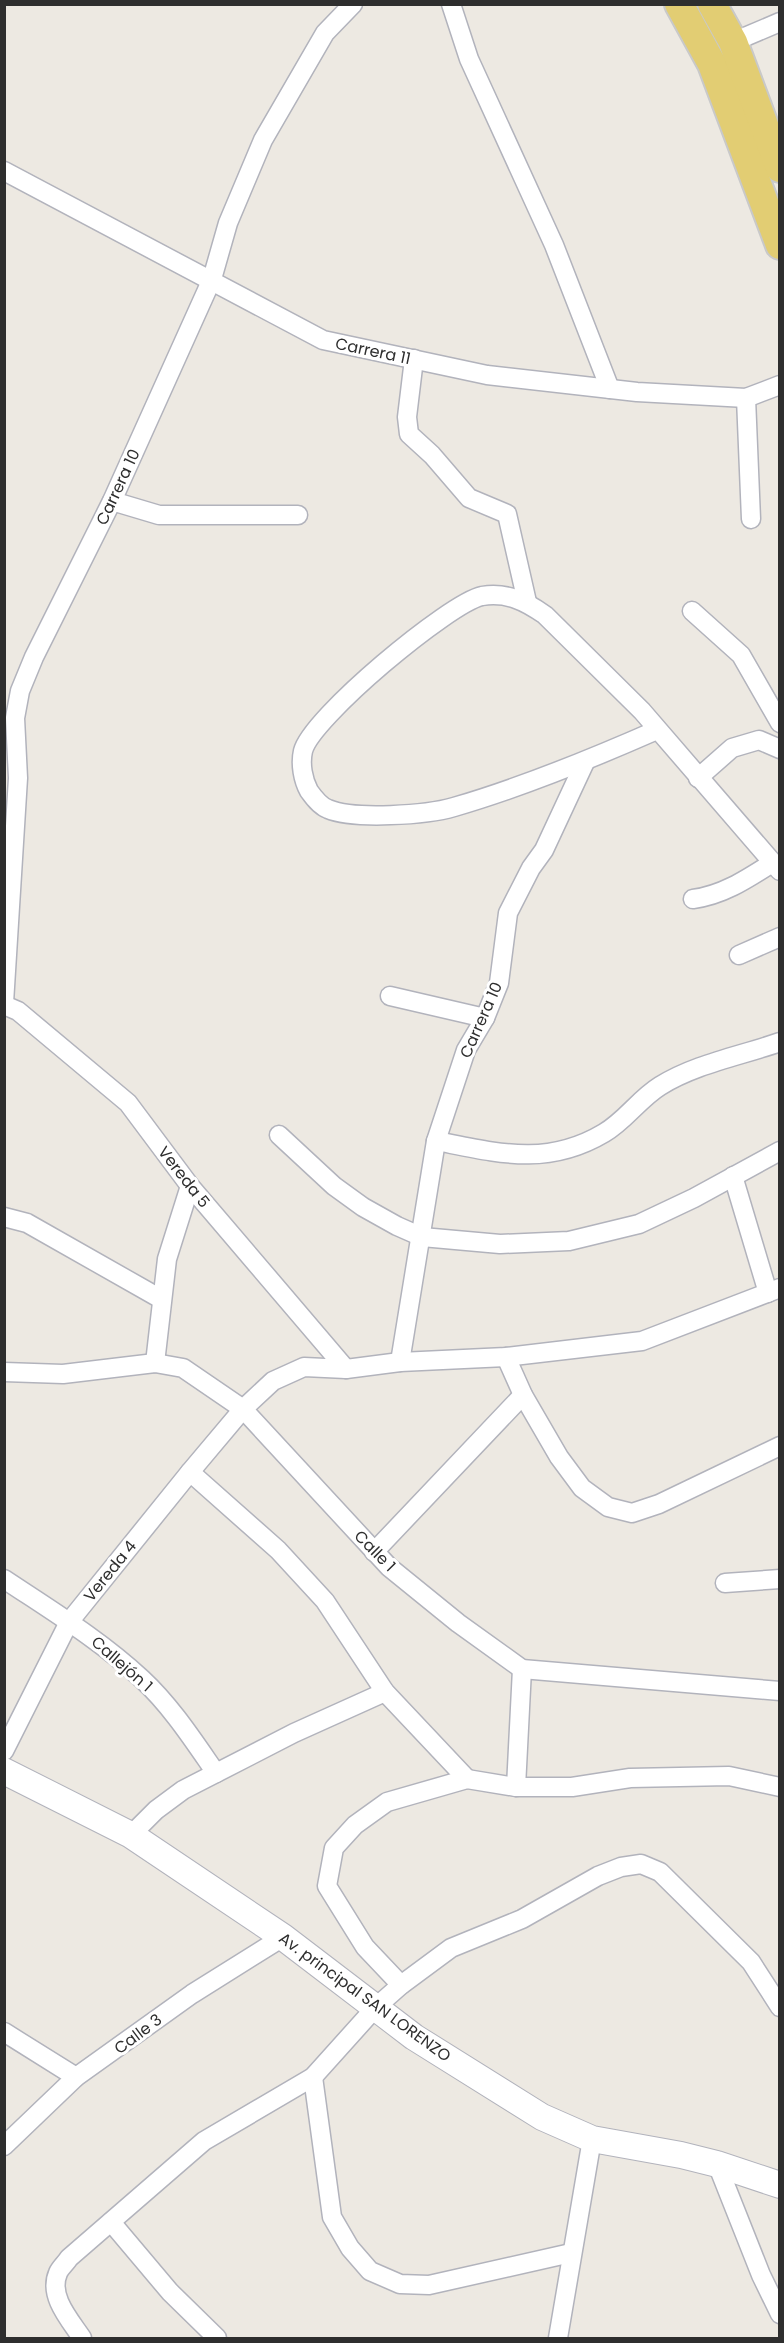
<svg xmlns="http://www.w3.org/2000/svg" width="784" height="2343" font-family="Poppins,sans-serif">
<style>
.lines{fill:none;stroke-linecap:round;stroke-linejoin:round}
.street-casing{stroke:#b2b3bc;stroke-width:21}
.secondary-casing{stroke:#b2b3bc;stroke-width:28}
.primary-casing{stroke:#c9c9c9;stroke-width:32}
.street{stroke:#fff;stroke-width:18}
.secondary{stroke:#fff;stroke-width:26}
.primary{stroke:#e2cd73;stroke-width:28}
.labels{text-anchor:middle;dominant-baseline:central;stroke-width:6;stroke-linejoin:round;paint-order:stroke}
.street-label{font-size:16px;fill:#2e2e2e;stroke:#fff}
</style>
<rect width="100%" height="100%" fill="#ede9e2"/>
<g class="lines">
<defs>
<g id="street">
<path d="M451,4l18,55 85,186 56,144"/>
<path d="M733,42l47,-20"/>
<path d="M4,171l319,169 164,35 150,17 109,6 34,-13"/>
<path d="M414,359l-7,58 2,17 23,21 37,43 38,16 20,88"/>
<path d="M746,398l5,121"/>
<path d="M112,501l47,14h139"/>
<path d="M692,611l49,44 39,68"/>
<path d="M657,730c-66,29 -134,57 -203,77 -27,8 -100,13 -126,2 -8,-3 -14,-11 -19,-18 -6,-11 -9,-27 -6,-40 8,-33 146,-148 179,-155 25,-4 43,5 63,19l97,96 138,160"/>
<path d="M698,778l34,-30 27,-8 21,9"/>
<path d="M693,899c30,-4 54,-20 79,-36"/>
<path d="M739,955l41,-18"/>
<path d="M390,996l95,22"/>
<path d="M4,1003l14,-225 -3,-60 5,-27 14,-34 78,-156 100,-222 16,-56 35,-83 62,-107 28,-29"/>
<path d="M4,1005l14,6 110,92 62,83 156,183"/>
<path d="M279,1135l55,51 29,21 34,19 25,11 78,7 69,-3 70,-17 55,-26 86,-47"/>
<path d="M436,1141c62,12 111,26 168,-8 21,-12 35,-34 56,-47 35,-22 80,-30 120,-44"/>
<path d="M733,1176l35,117"/>
<path d="M4,1217l23,6 134,76"/>
<path d="M506,1357l17,38 36,62 23,31 26,19 24,6 27,-9 121,-58"/>
<path d="M400,1362l36,-221 30,-91 19,-32 14,-35 9,-70 23,-45 13,-18 41,-88"/>
<path d="M155,1363l12,-104 23,-73"/>
<path d="M4,1372l59,2 92,-11 28,5 60,41 146,158 69,56 64,46 258,22"/>
<path d="M190,1472l88,78 47,51 60,91 82,87"/>
<path d="M374,1552l149,-157"/>
<path d="M4,1579c48,32 96,61 138,100 29,27 51,61 74,94"/>
<path d="M725,1583l55,-4"/>
<path d="M4,1751l65,-129 121,-150 53,-63 30,-28 31,-14 42,2 54,-7 106,-5 136,-16 138,-53"/>
<path d="M516,1787l6,-118"/>
<path d="M131,1835l25,-25 27,-20 111,-57 91,-41"/>
<path d="M401,1985l-36,-38 -38,-61 7,-38 21,-23 32,-23 80,-23 49,8h56l58,-9 99,-2 51,11"/>
<path d="M4,2032l72,45"/>
<path d="M313,2077l19,140 18,31 20,23 30,13 29,1 142,-32"/>
<path d="M4,2146l72,-69 116,-83 91,-57"/>
<path d="M717,2164l44,111 19,39"/>
<path d="M111,2222l59,70 47,46"/>
<path d="M82,2338c-12,-18 -34,-42 -24,-65 2,-5 8,-10 11,-15l135,-117 109,-64 62,-69 26,-23 50,-37 71,-29 76,-43 23,-9 20,-3 19,8 91,90 29,45"/>
<path d="M558,2338l34,-199"/>
</g>
<path id="secondary" d="M4,1771l127,64 152,102 131,100 128,80 50,22 89,16 36,9 63,21"/>
<g id="primary">
<path d="M679,4l33,60 68,181"/>
<path d="M712,4l21,38 47,126"/>
</g>
</defs>
<use href="#street" class="street-casing"/>
<use href="#secondary" class="secondary-casing"/>
<use href="#primary" class="primary-casing"/>
<use href="#street" class="street"/>
<use href="#secondary" class="secondary"/>
<use href="#primary" class="primary"/>
</g>
<g class="labels">
<g class="street-label">
<text transform="translate(373 351) rotate(12)">Carrera 11</text>
<text transform="translate(118 487) rotate(-65)">Carrera 10</text>
<text transform="translate(481 1020) rotate(-66)">Carrera 10</text>
<text transform="translate(184 1177) rotate(52)">Vereda 5</text>
<text transform="translate(375 1551) rotate(45)">Calle 1</text>
<text transform="translate(110 1571) rotate(-51)">Vereda 4</text>
<text transform="translate(122 1664) rotate(41)">Callejón 1</text>
<text transform="translate(365 1997) rotate(36)">Av. principal SAN LORENZO</text>
<text transform="translate(138 2034) rotate(-37)">Calle 3</text>
</g>
</g>
<rect width="784" height="2343" fill="none" stroke="#2e2e2e" stroke-width="12"/>
</svg>
